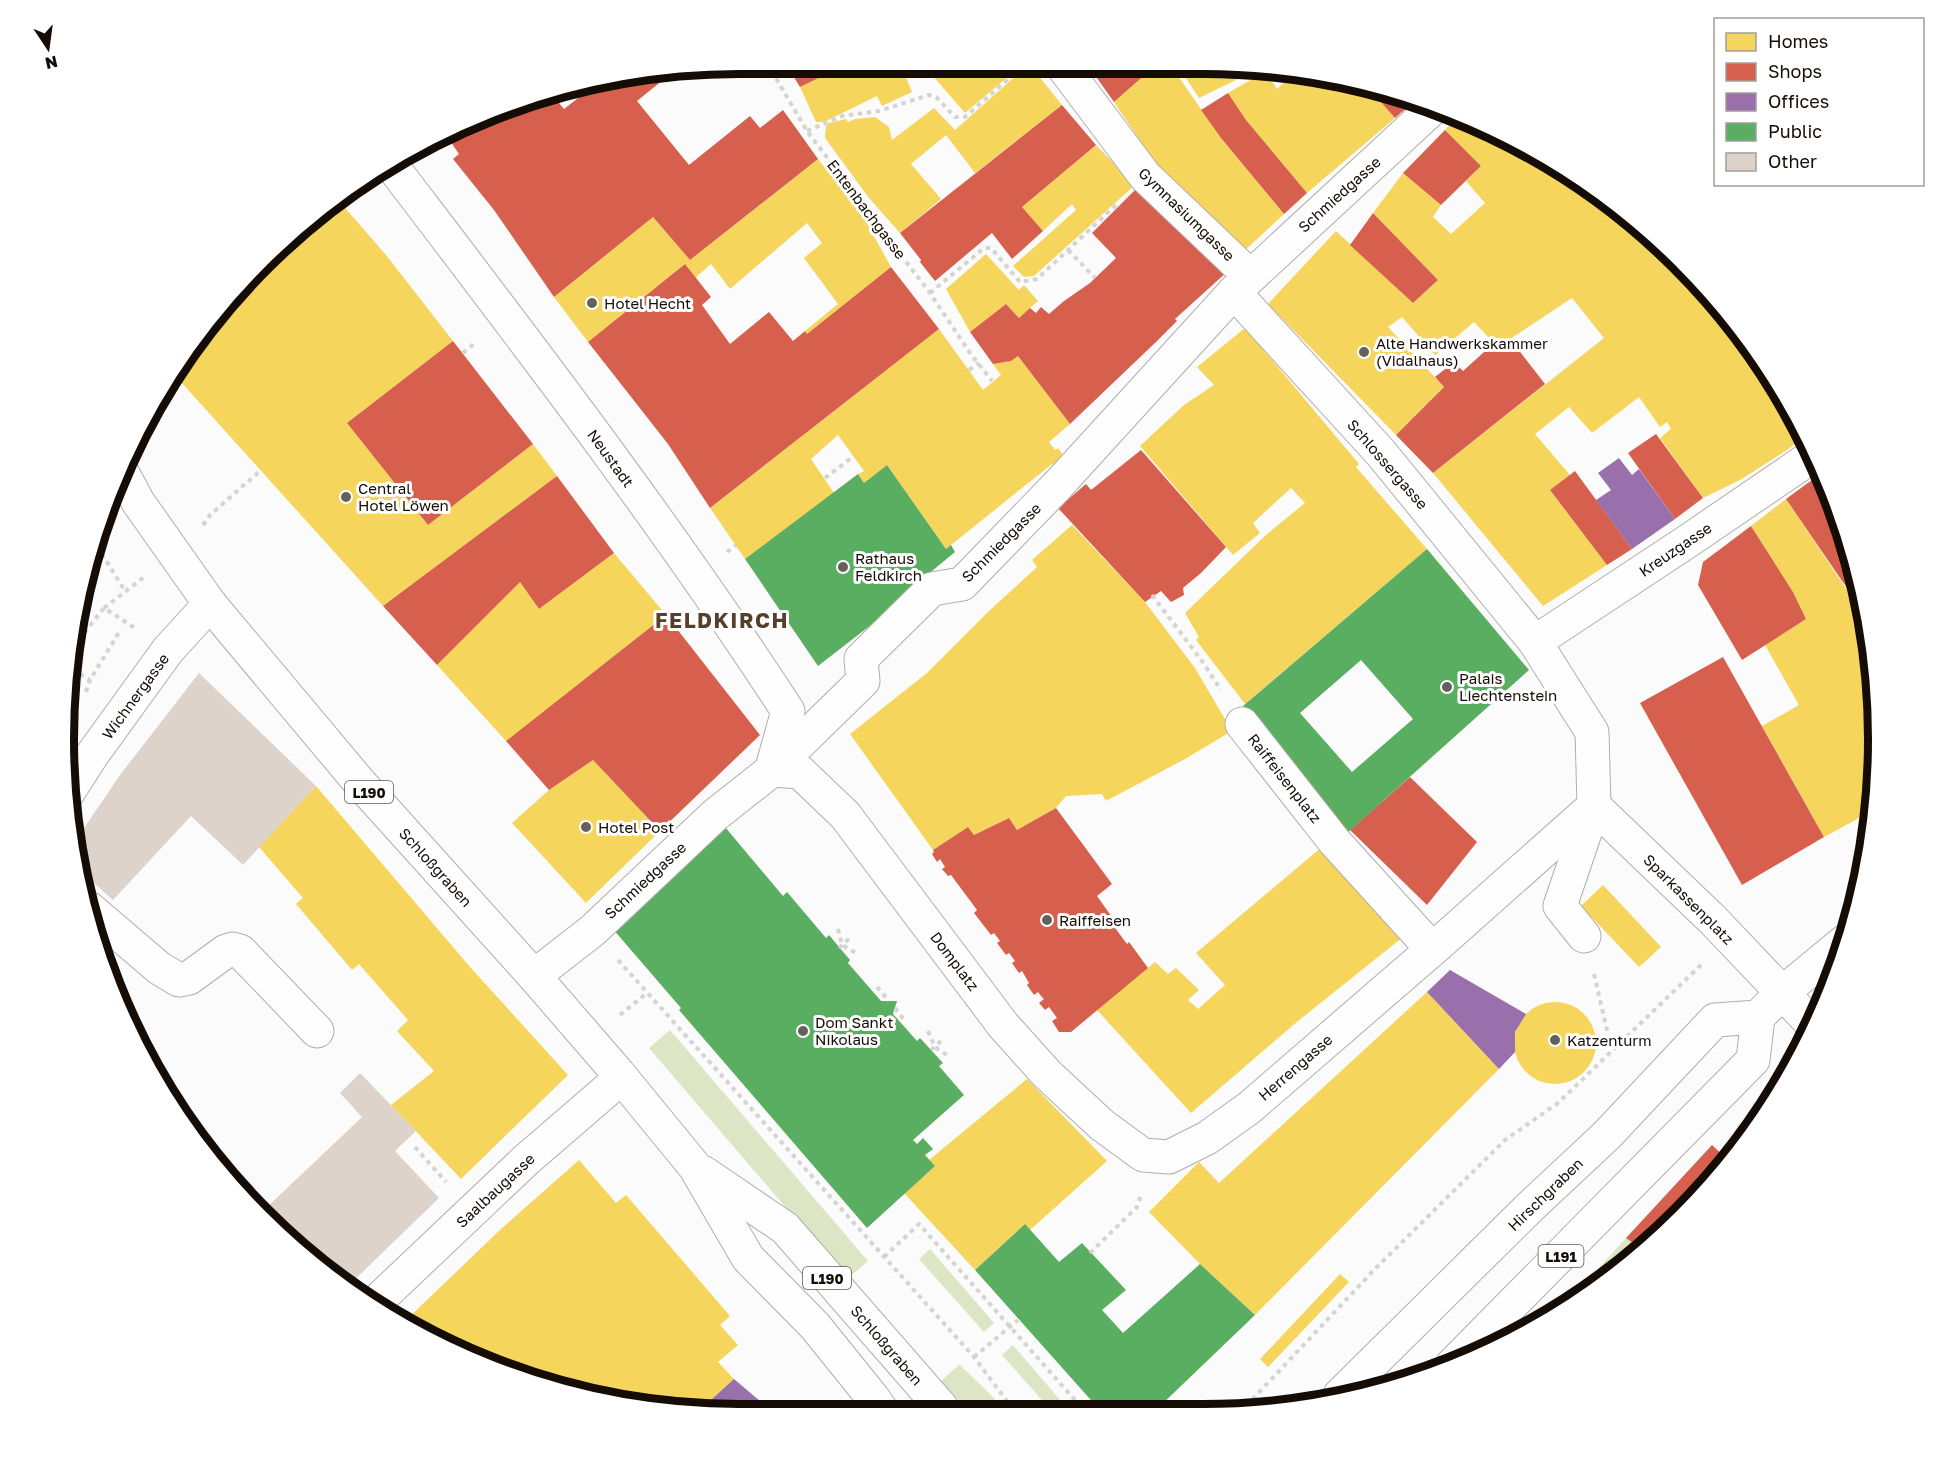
<svg xmlns="http://www.w3.org/2000/svg" width="1942" height="1477" font-family="'Golos Text',sans-serif">
<style>
.green{fill:#dce6c4}
.homes{fill:#f6d55c}
.shops{fill:#d6604d}
.offices{fill:#9970ab}
.public{fill:#5aae61;fill-rule:evenodd}
.building{fill:#ded3ca}
.lines{fill:none;stroke-linecap:round;stroke-linejoin:round}
.minor-casing{stroke:#b2ada9;stroke-width:35}
.major-casing{stroke:#b2ada9;stroke-width:35}
.path{stroke:#d4d4d3;stroke-width:4;stroke-dasharray:4.5 4.5;stroke-linecap:butt}
.minor{stroke:#fefefe;stroke-width:33}
.major{stroke:#fefefe;stroke-width:33}
.poi-dot{fill:#66605b;stroke:#fff;stroke-width:2}
.labels{text-anchor:middle;dominant-baseline:central;stroke-width:6;stroke-linejoin:round;paint-order:stroke}
.shield{fill:#fff;stroke:#5b5550;stroke-width:1.5}
.shield-label{font-size:14px;font-weight:bold;fill:#150c05}
.street-label{font-size:15px;fill:#150c05;stroke:#fff}
.poi-label{font-size:15px;fill:#150c05;stroke:#fff;text-anchor:start}
.district-label{font-size:21px;font-weight:bold;letter-spacing:1.5px;fill:#563f2b;stroke:#fff}
.rim{fill:none;stroke:#150c05;stroke-width:8}
</style>
<rect width="100%" height="100%" fill="#fbfbfb"/>
<g class="green">
<path d="M670,1030l198,231 -21,18 -198,-231z"/>
<path d="M1626,1238l15,11 -62,51 -17,9z"/>
<path d="M930,1249l64,74 -10,9 -65,-73z"/>
<path d="M1013,1345l54,63h-18l-47,-53z"/>
<path d="M960,1364v1l44,43h-38l-25,-27z"/>
</g>
<g class="homes">
<path d="M849,63h51l12,29 -30,14 -5,-10 -53,26h-8l-16,-35z"/>
<path d="M931,64h92l-58,49 -39,-45z"/>
<path d="M1029,64l33,41 -87,68 -29,-38 -35,29 30,35 -41,34 -31,-35 -44,-60 1,-12 3,-3 17,-4 2,3 7,-3 20,-2 14,10 3,13 42,-32 21,22z"/>
<path d="M1157,64h88l5,9 -51,25 -19,-29 -4,4 45,65 63,76 -42,39 -74,-71 -54,-80z"/>
<path d="M1266,71l11,18 18,-17 70,12 30,34 -88,75 -61,-73 -18,-27z"/>
<path d="M1458,116l45,17 111,69 67,59 84,102 39,74 -17,13 -47,30 -37,18 -43,-60 11,-9 -4,-7 -7,5 -21,-30 -47,36 -23,-26 -34,27 35,41 -20,15 57,75 -64,41 -110,-133 171,-135 -32,-40 -62,41 -16,4 -20,-21 -39,33 -33,-38 -14,10 56,60 -48,48 -128,-131 68,-73 77,72 25,-23 -65,-67 30,-40 38,32 -8,12 18,17 34,-31 -19,-22 15,-15 -36,-36z"/>
<path d="M1096,145l39,40 -101,91 -10,1 -11,-11 63,-56 -4,-6 -29,27 -21,-24z"/>
<path d="M818,159l42,52 31,56 -84,67 -2,-3 33,-27 -34,-46 18,-15 -15,-20 -77,66 -19,-25 -16,14 -10,-14 -97,78 -34,-45 99,-80 37,43z"/>
<path d="M339,201l47,54 67,86 -106,82 81,102 105,-81 24,32 -174,130 -211,-234 5,-9 84,-102z"/>
<path d="M986,254l33,36 5,-5 14,16 -19,17 -13,-14 -36,28 -24,-43z"/>
<path d="M1245,328l114,136 -3,3 71,82 -182,155 -49,-64 3,-3 -14,-24 82,-79 38,-31 -14,-15 -38,35 7,10 -27,22 -93,-109 44,-41 30,-20 -17,-18z"/>
<path d="M939,329l44,61 18,-15 -8,-11 18,-3 7,-5 52,68 -21,18 6,8 3,-2 7,10 -11,8 -2,-2 -106,85 -59,-84 -23,18 -6,-9 6,-3 -26,-36 -27,24 23,34 -89,66 -35,-51z"/>
<path d="M1823,472l4,8 7,25 -18,-28z"/>
<path d="M1786,499l81,121 12,118 -7,73 -48,26 -62,-111 37,-21 -34,-60 41,-26 -13,-27 -42,-66z"/>
<path d="M1072,525l73,77 50,66 37,63 -47,28 -79,42 -4,-7 -36,2 -10,12 -39,22 -8,-12 -35,17 -6,-8 -35,23 -83,-116 77,-61 63,-63 47,-43 -5,-7z"/>
<path d="M614,553l52,62 -160,126 -69,-76 83,-83 19,27z"/>
<path d="M593,760l67,71 -74,72 -74,-80 37,-33z"/>
<path d="M316,786l154,181 98,108 -107,104 -70,-74 43,-34 -37,-40 11,-11 -49,-56 -7,6 -56,-66 7,-6 -44,-51z"/>
<path d="M1323,846l80,91 -105,84 -107,92 -94,-103 58,-48 13,12 8,-6 23,22 -11,10 10,9 27,-24 -29,-32z"/>
<path d="M1603,885l58,62 -22,20 -58,-61z"/>
<path d="M1427,992l72,77 -244,246 -55,-51 -51,-52 50,-50 20,21z"/>
<circle cx="1555" cy="1043" r="41"/>
<path d="M1027,1079l80,82 -77,69 -5,-6 -50,46 -71,-77 31,-27 -6,-6z"/>
<path d="M579,1160l37,43 10,-8 104,121 -10,9 18,20 -20,17 16,17 -32,29h-52l-170,-45 -76,-41 98,-94z"/>
<path d="M1340,1274l9,8 -81,85 -8,-8z"/>
</g>
<g class="shops">
<path d="M785,63h64l-49,24z"/>
<path d="M1087,64h70l-43,38z"/>
<path d="M674,71l-37,30 52,64 61,-49 10,12 23,-18 35,49 -128,101 -37,-43 -99,80 -60,-87 -41,-51 6,-5 -13,-19 104,-43 14,17 36,-28z"/>
<path d="M1365,84l14,2 37,14 -21,18z"/>
<path d="M1228,93l18,27 61,73 -23,21 -63,-76 -20,-28z"/>
<path d="M1062,105l34,40 -74,62 21,24 -31,28 -20,-26 -57,48 -15,-19 1,-2 -21,-27z"/>
<path d="M1445,130l36,36 -40,39 -38,-32z"/>
<path d="M1138,187l90,84 -53,48 2,2 -21,21 -86,82 -52,-68 -7,5 -18,3 -23,-32 36,-28 13,14 11,-10 6,5 5,-6 8,7 15,-13 26,-18 26,-25 -24,-25z"/>
<path d="M1373,213l65,67 -25,23 -63,-58z"/>
<path d="M685,264l26,33 -9,8 28,39 39,-32 24,29 12,-10 2,3 84,-67 48,62 -229,179 -42,-64 -80,-102z"/>
<path d="M1510,339l35,45 -112,89 -37,-38 48,-48 -9,-10 19,-15 9,9 31,-28z"/>
<path d="M453,341l80,103 -105,81 -81,-102z"/>
<path d="M1656,434l47,64 -28,21 -47,-66z"/>
<path d="M1141,450l85,97 -25,26 -18,15 1,7 -13,7 -10,-11 -16,11 -87,-94 28,-24 5,6z"/>
<path d="M1575,471l57,78 -25,16 -57,-75z"/>
<path d="M557,476l57,77 -75,56 -19,-27 -83,83 -54,-59z"/>
<path d="M1816,477l20,29 23,79 -10,6 -63,-92z"/>
<path d="M1751,526l42,66 13,27 -64,41 -44,-75 5,-23z"/>
<path d="M666,615l94,120 -100,96 -67,-71 -44,30 -43,-49z"/>
<path d="M1723,657l101,180 -82,48 -102,-182z"/>
<path d="M1410,777l67,65 -50,63 -77,-75z"/>
<path d="M1056,808l56,76 -15,12 22,31 -3,2 5,7 6,8 2,-2 19,26 -77,64h-12l-7,-11 5,-3 -8,-11 -4,3 -6,-7 5,-4 -3,-3 -3,-4 -4,3 -7,-10 2,-2 -7,-12 -3,2 -7,-10 3,-2 -6,-8 -3,2 -9,-12 3,-2 -6,-8 -3,2 -17,-22 3,-3 -26,-35 -3,1 -6,-7 3,-2 -5,-8 -3,3 -5,-8 2,-2 -1,-2 35,-23 6,8 35,-17 8,12z"/>
<path d="M1712,1145l16,15 -47,56 -40,33 -15,-11z"/>
</g>
<g class="offices">
<path d="M1619,458l13,17 7,-6 36,50 -43,30 -36,-49 15,-10 -13,-17z"/>
<path d="M1450,970l76,44 -11,18v20l-16,17 -72,-77z"/>
<path d="M734,1379l34,29h-66z"/>
</g>
<g class="public">
<path d="M887,465l59,84 5,-4 4,7 -29,24 3,4 -111,86 -73,-107 113,-85 6,9z"/>
<path d="M1427,549l102,121 -184,165 -102,-129zM1361,660l52,59 -61,53 -52,-59z"/>
<path d="M725,827l58,69 4,-4 39,46 3,-3 21,25 -2,3 33,38h16l-4,13 24,27 3,-3 23,25 -4,3 25,29 -51,45 4,4 6,-6 10,11 -8,6 10,11 -68,62 -188,-218 2,-2 -69,-80z"/>
<path d="M1025,1224l34,38 23,-19 44,47 -24,20 21,23 77,-69 55,51 -97,93h-60l-123,-138z"/>
</g>
<g class="building">
<path d="M199,673l117,113 -73,79 -52,-49 -78,84 -30,-27 -7,-33 44,-65z"/>
<path d="M360,1073l56,58 -21,20 44,47 -92,89 -86,-71 -20,-24 24,17 97,-92 -22,-24z"/>
</g>
<g class="lines">
<defs>
<g id="minor">
<path d="M1061,64l84,112 105,100"/>
<path d="M389,162c137,180 276,360 399,549l-16,57"/>
<path d="M1234,292l147,161 154,189 57,90 2,74 -34,100 24,30"/>
<path d="M1535,642l153,-101 126,-86"/>
<path d="M1242,724l92,117 98,108"/>
<path d="M772,770l28,2 45,43 158,210 44,49 55,51 41,30 26,2 38,-19 42,-30 192,-166 153,-136"/>
<path d="M67,794l25,-39 76,-105 42,-46"/>
<path d="M1594,806l119,114 100,105"/>
<path d="M90,909l69,59 20,12 10,-2 37,-27 7,-2 7,2 77,80"/>
<path d="M534,976l58,-45 123,-116 57,-45 91,-89 -2,-22 71,-70 30,-5 96,-99 176,-193 200,-185"/>
<path d="M373,1305l153,-145 95,-82"/>
</g>
<g id="major">
<path d="M122,472l16,30 72,102 150,179 174,193 84,97 77,94 53,91 67,68 58,72 7,10"/>
<path d="M704,1173l81,55 157,180"/>
<path d="M1452,1365l301,-305 5,-43 24,-24 62,-51"/>
<path d="M1340,1395l189,-187 78,-73 108,-115 43,-3"/>
</g>
</defs>
<use href="#minor" class="minor-casing"/>
<use href="#major" class="major-casing"/>
<g class="path">
<path d="M767,63l40,68 123,162 40,60 22,28"/>
<path d="M807,131l35,-15 37,-5 50,-16 7,2 19,20h10l58,-51"/>
<path d="M1068,250l27,28"/>
<path d="M930,293l54,-45h7l29,34 17,-3 81,-76"/>
<path d="M463,353l13,-11"/>
<path d="M969,370l10,-7"/>
<path d="M825,478l29,-22"/>
<path d="M203,525l7,-10 51,-45"/>
<path d="M97,546l28,45"/>
<path d="M727,552l9,-7"/>
<path d="M1152,595l50,66 19,29"/>
<path d="M104,608l40,-31"/>
<path d="M73,647l31,-39 31,20"/>
<path d="M72,670l18,10"/>
<path d="M86,692l4,-12 31,-51"/>
<path d="M838,929l4,16 14,8"/>
<path d="M839,948l11,-10"/>
<path d="M618,960l356,397 38,51"/>
<path d="M1594,974l16,69 5,6"/>
<path d="M877,987l12,14"/>
<path d="M895,1008l10,13"/>
<path d="M620,1015l27,-22"/>
<path d="M928,1031l7,16 15,10"/>
<path d="M931,1050l11,-10"/>
<path d="M1744,1134l2,3"/>
<path d="M415,1147l31,35"/>
<path d="M1090,1253l47,-46 4,-12"/>
<path d="M884,1257l35,-33 163,184"/>
<path d="M974,1357l44,-37"/>
<path d="M1237,1408l13,-6 125,-133 130,-129 53,-37 144,-139"/>
</g>
<use href="#minor" class="minor"/>
<use href="#major" class="major"/>
</g>
<g class="poi-dot">
<circle cx="592" cy="303" r="6"/>
<circle cx="1364" cy="352" r="6"/>
<circle cx="346" cy="497" r="6"/>
<circle cx="843" cy="567" r="6"/>
<circle cx="1447" cy="687" r="6"/>
<circle cx="586" cy="827" r="6"/>
<circle cx="1047" cy="920" r="6"/>
<circle cx="803" cy="1031" r="6"/>
<circle cx="1555" cy="1040" r="6"/>
</g>
<g class="labels">
<g class="shield">
<rect x="345" y="781" width="48" height="22" rx="4.5"/>
<rect x="1538.5" y="1245" width="45" height="22" rx="4.5"/>
<rect x="803" y="1267" width="48" height="22" rx="4.5"/>
</g>
<g class="shield-label">
<text x="369" y="792">L190</text>
<text x="1561" y="1256">L191</text>
<text x="827" y="1278">L190</text>
</g>
<g class="street-label">
<text transform="translate(1339 194) rotate(-42)">Schmiedgasse</text>
<text transform="translate(867 209) rotate(53)">Entenbachgasse</text>
<text transform="translate(1187 214) rotate(44)">Gymnasiumgasse</text>
<text transform="translate(611 458) rotate(54)">Neustadt</text>
<text transform="translate(1388 464) rotate(49)">Schlossergasse</text>
<text transform="translate(1001 542) rotate(-45)">Schmiedgasse</text>
<text transform="translate(1675 549) rotate(-34)">Kreuzgasse</text>
<text transform="translate(135 696) rotate(-54)">Wichnergasse</text>
<text transform="translate(1285 778) rotate(52)">Raiffeisenplatz</text>
<text transform="translate(436 867) rotate(48)">Schloßgraben</text>
<text transform="translate(645 880) rotate(-43)">Schmiedgasse</text>
<text transform="translate(1689 899) rotate(45)">Sparkassenplatz</text>
<text transform="translate(955 961) rotate(53)">Domplatz</text>
<text transform="translate(1295 1067) rotate(-41)">Herrengasse</text>
<text transform="translate(495 1190) rotate(-43)">Saalbaugasse</text>
<text transform="translate(1545 1194) rotate(-44)">Hirschgraben</text>
<text transform="translate(887 1345) rotate(49)">Schloßgraben</text>
</g>
<g class="poi-label">
<text x="604" y="303">Hotel Hecht</text>
<text x="1376" y="343">Alte Handwerkskammer<tspan x="1376" dy="17">(Vidalhaus)</tspan></text>
<text x="358" y="488">Central<tspan x="358" dy="17">Hotel Löwen</tspan></text>
<text x="855" y="558">Rathaus<tspan x="855" dy="17">Feldkirch</tspan></text>
<text x="1459" y="678">Palais<tspan x="1459" dy="17">Liechtenstein</tspan></text>
<text x="598" y="827">Hotel Post</text>
<text x="1059" y="920">Raiffeisen</text>
<text x="815" y="1022">Dom Sankt<tspan x="815" dy="17">Nikolaus</tspan></text>
<text x="1567" y="1040">Katzenturm</text>
</g>
<g class="district-label">
<text x="722" y="620">FELDKIRCH</text>
</g>
</g>
<path d="M0 0H1942V1477H0ZM739 74H1203A665 665 0 0 1 1868 739V739A665 665 0 0 1 1203 1404H739A665 665 0 0 1 74 739V739A665 665 0 0 1 739 74Z" fill="#fff" fill-rule="evenodd"/>
<path class="rim" d="M739 74H1203A665 665 0 0 1 1868 739V739A665 665 0 0 1 1203 1404H739A665 665 0 0 1 74 739V739A665 665 0 0 1 739 74Z"/>
<rect x="1714" y="18" width="210" height="168" fill="#ffffff" stroke="#a19e9b" stroke-width="1.5"/>
<rect x="1726" y="33" width="30" height="18" fill="#f6d55c" stroke="#a19e9b" stroke-width="1.5"/>
<text x="1768" y="48" font-size="18" fill="#150c05">Homes</text>
<rect x="1726" y="63" width="30" height="18" fill="#d6604d" stroke="#a19e9b" stroke-width="1.5"/>
<text x="1768" y="78" font-size="18" fill="#150c05">Shops</text>
<rect x="1726" y="93" width="30" height="18" fill="#9970ab" stroke="#a19e9b" stroke-width="1.5"/>
<text x="1768" y="108" font-size="18" fill="#150c05">Offices</text>
<rect x="1726" y="123" width="30" height="18" fill="#5aae61" stroke="#a19e9b" stroke-width="1.5"/>
<text x="1768" y="138" font-size="18" fill="#150c05">Public</text>
<rect x="1726" y="153" width="30" height="18" fill="#ded3ca" stroke="#a19e9b" stroke-width="1.5"/>
<text x="1768" y="168" font-size="18" fill="#150c05">Other</text>
<g transform="translate(48 48) rotate(167)" stroke="#ffffff" stroke-width="4.5" paint-order="stroke">
<path d="M0-4.5L10 22L0 15L-10 22Z" fill="#150c05"/>
<text y="-9" font-size="16" font-weight="bold" text-anchor="middle" fill="#150c05">N</text>
</g>
</svg>
